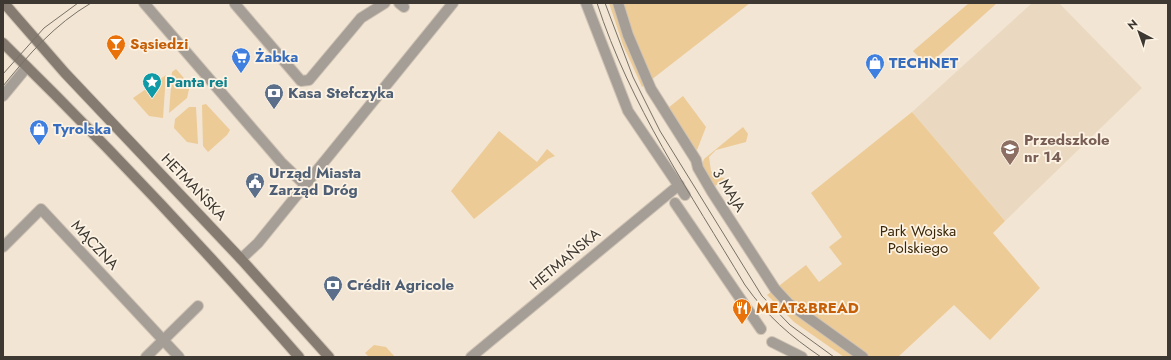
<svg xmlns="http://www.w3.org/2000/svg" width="1171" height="360" font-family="Jost,sans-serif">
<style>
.built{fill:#ead9c0}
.green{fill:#edcb97}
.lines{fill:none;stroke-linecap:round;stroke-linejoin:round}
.street-casing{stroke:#cec2b3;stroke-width:12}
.secondary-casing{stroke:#cec2b3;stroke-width:12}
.street{stroke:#a59e97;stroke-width:10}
.secondary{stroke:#857b71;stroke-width:10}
.tram{stroke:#787166;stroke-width:1}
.labels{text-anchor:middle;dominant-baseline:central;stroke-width:3.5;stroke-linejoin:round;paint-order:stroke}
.food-label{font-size:15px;font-weight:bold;fill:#c56008;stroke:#fdf3e4;text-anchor:start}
.shop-label{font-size:15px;font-weight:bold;fill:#366cbe;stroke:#fdf3e4;text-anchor:start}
.culture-label{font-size:15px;font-weight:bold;fill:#0d838f;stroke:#fdf3e4;text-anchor:start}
.service-label{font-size:15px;font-weight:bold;fill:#4e5e75;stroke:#fdf3e4;text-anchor:start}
.education-label{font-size:15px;font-weight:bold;fill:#785e54;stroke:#fdf3e4;text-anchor:start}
.street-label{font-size:15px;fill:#3d3831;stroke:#fdf3e4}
.park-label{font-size:15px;fill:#3c2908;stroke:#fdf3e4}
</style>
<rect width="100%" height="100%" fill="#f2e5d3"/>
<path class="built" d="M1032,3h27l83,85 -137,133 -93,-109z"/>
<g class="green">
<path d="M609,3h141l-108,84 -19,-42z"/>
<path d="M969,3h28l-70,63 -14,-15z"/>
<path d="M176,69l14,16 -3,13 -18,15 3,-41z"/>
<path d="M166,75l-3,43 -14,-2 -16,-18z"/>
<path d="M683,96l23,31 -9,23 -5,-2 -24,-40z"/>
<path d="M206,104l24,26 -3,5 -19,17 -5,-6 -1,-41z"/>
<path d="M189,107h7l2,37 -11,-2 -13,-14 1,-9z"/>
<path d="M912,112l93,109 -12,12 47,55 -50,52 -36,-35 -56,52h-54l-50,-35 -27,-27 39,-30 13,17 23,-18 -13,-17 13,-10 -31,-44z"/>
<path d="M743,127l5,7 -2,8 -30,8 -7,7 2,14 6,6 8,1 -11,9 -13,-20 3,-8z"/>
<path d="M499,131l38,31 10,-13 8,7 -7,3 -74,60 -23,-28z"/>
<path d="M374,345l12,2 9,10h-26l-4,-4z"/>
</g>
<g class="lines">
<defs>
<g id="street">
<path d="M144,3l137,159 24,23"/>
<path d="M236,3l-1,1 66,77 8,-1 52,-62 24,-15"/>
<path d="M399,3l5,4"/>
<path d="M586,3l42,108 57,84"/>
<path d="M618,3l10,32 23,54 45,71 2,8 14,24 63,97 13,14 75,54"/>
<path d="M3,96l24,-29"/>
<path d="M675,203l86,126"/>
<path d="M3,247l38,-38 138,148"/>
<path d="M241,259l17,-16 195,-240"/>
<path d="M772,342l30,15"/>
<path d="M146,357l52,-51"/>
<path d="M471,357l208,-172"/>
</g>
<g id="secondary">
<path d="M4,3l61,70 176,186 88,98"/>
<path d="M3,43c103,101 202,206 296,314"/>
</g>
</defs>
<use href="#street" class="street-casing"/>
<use href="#secondary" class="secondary-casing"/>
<use href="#street" class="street"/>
<use href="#secondary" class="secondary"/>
<g class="tram">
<path d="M597,3c33,102 93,190 148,282 22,31 45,51 76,72"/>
<path d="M605,3l28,74 27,54 102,165 28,29 44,32"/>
<path d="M3,74l41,-46 34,-25"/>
<path d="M3,86c27,-33 51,-61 88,-83"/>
</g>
</g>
<defs>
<symbol id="bar-pin" viewBox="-11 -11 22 30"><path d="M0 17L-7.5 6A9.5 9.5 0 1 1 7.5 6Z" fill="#e8710a" stroke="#fdf3e4"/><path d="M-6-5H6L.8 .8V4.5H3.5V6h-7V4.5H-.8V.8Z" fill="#fff"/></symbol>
<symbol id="supermarket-pin" viewBox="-11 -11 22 30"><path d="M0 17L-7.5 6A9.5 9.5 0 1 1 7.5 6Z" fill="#3f7fe0" stroke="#fdf3e4"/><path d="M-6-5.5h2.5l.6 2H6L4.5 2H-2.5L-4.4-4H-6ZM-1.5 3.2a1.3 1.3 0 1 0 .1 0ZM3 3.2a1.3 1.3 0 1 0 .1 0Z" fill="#fff"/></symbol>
<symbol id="shop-pin" viewBox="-11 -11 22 30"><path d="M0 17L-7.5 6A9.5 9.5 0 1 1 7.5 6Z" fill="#3f7fe0" stroke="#fdf3e4"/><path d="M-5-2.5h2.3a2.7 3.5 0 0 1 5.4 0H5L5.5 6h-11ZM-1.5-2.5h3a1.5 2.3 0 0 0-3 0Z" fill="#fff"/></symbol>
<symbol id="sight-pin" viewBox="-11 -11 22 30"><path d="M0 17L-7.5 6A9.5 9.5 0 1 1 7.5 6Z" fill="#0f9aa8" stroke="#fdf3e4"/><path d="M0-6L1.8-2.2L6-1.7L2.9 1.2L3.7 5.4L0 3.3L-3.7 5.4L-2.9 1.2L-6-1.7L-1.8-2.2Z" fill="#fff"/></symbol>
<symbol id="bank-pin" viewBox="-11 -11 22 30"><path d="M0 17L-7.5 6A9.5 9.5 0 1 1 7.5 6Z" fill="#5c6f8a" stroke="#fdf3e4"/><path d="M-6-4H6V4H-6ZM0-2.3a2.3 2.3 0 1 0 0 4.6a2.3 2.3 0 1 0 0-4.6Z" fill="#fff"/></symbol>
<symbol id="school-pin" viewBox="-11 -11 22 30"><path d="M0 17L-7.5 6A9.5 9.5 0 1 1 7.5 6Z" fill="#8d6e63" stroke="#fdf3e4"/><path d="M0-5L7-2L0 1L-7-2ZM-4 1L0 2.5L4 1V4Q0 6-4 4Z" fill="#fff"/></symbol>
<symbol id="civic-pin" viewBox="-11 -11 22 30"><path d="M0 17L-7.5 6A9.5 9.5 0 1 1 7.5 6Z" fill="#5c6f8a" stroke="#fdf3e4"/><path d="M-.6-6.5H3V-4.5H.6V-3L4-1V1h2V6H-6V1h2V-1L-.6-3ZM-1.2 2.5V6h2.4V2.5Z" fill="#fff"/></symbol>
<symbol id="restaurant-pin" viewBox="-11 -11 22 30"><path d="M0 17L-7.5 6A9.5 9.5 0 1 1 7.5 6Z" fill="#e8710a" stroke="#fdf3e4"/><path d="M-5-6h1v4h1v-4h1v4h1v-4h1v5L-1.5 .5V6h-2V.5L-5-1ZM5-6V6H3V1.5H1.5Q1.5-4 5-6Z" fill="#fff"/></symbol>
</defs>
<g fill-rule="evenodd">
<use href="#bar-pin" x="105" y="33" width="22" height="30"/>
<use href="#supermarket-pin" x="230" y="46" width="22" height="30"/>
<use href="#shop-pin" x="864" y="52" width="22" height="30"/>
<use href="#sight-pin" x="141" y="71" width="22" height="30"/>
<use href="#bank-pin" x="263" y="82" width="22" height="30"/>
<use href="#shop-pin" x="28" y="118" width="22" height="30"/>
<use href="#school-pin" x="999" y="138" width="22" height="30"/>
<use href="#civic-pin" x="244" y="171" width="22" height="30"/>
<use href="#bank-pin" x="322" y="274" width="22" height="30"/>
<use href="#restaurant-pin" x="731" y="297" width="22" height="30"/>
</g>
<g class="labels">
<g class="food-label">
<text x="130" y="44">Sąsiedzi</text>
<text x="756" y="308">MEAT&amp;BREAD</text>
</g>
<g class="shop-label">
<text x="255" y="57">Żabka</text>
<text x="889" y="63">TECHNET</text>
<text x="53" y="129">Tyrolska</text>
</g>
<g class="culture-label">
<text x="166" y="82">Panta rei</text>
</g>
<g class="service-label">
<text x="288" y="93">Kasa Stefczyka</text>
<text x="269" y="173">Urząd Miasta<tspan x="269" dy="17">Zarząd Dróg</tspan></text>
<text x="347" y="285">Crédit Agricole</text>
</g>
<g class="education-label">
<text x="1024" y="140">Przedszkole<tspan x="1024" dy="17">nr 14</tspan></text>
</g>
<g class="street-label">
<text transform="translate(194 187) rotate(46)">HETMAŃSKA</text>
<text transform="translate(729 190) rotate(58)">3 MAJA</text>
<text transform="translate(95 245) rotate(47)">MĄCZNA</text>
<text transform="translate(565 259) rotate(-40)">HETMAŃSKA</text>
</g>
<g class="park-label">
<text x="918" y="231">Park Wojska<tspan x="918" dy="17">Polskiego</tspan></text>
</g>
</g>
<rect width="1171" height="360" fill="none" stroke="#3d3831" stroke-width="8"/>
<g transform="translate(1139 32) rotate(319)" stroke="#fdf3e4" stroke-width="3" paint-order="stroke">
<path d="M0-3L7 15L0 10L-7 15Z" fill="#3d3831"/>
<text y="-6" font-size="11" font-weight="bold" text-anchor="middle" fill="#3d3831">N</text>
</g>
</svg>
